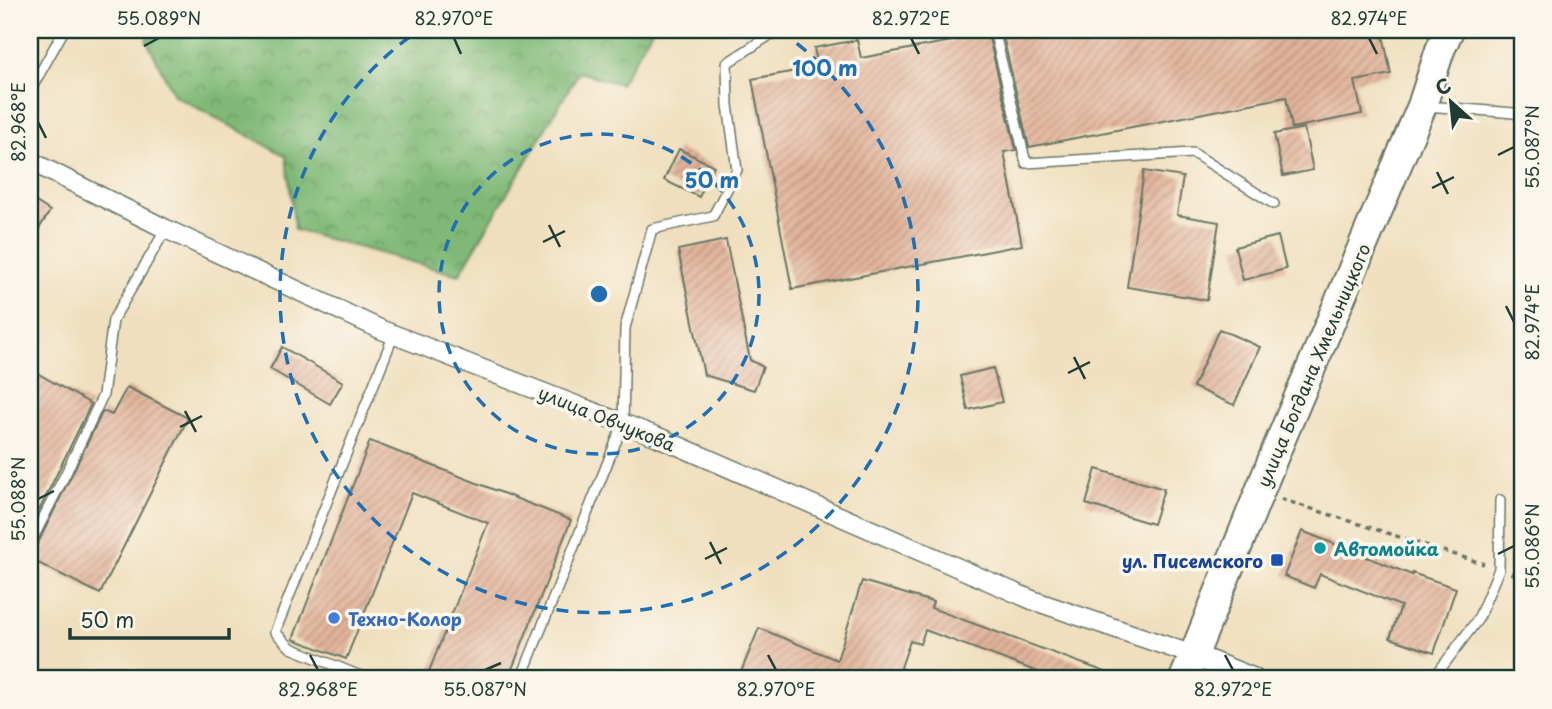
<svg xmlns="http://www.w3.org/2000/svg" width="1552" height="709" font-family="'Playpen Sans',sans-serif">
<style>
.forest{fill:url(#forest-crowns);stroke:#507b56;stroke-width:2}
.building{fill:url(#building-hatch)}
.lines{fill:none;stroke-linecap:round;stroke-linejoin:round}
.service-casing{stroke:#687664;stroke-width:12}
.minor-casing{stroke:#687664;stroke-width:21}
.tertiary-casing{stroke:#687664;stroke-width:24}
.trunk-casing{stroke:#687664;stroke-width:32}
.path{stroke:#687664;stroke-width:3.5;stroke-dasharray:5 5;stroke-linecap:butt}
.service{stroke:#fff;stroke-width:9}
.minor{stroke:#fff;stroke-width:18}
.tertiary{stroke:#fff;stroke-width:21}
.trunk{stroke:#fff;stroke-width:28}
.ticks{fill:none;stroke:#1f3d34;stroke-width:2.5}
.ring{fill:none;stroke:#1f6fb2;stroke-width:3.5;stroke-dasharray:12 9}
.culture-dot{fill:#0f9aa8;stroke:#fbf7ec;stroke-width:2.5}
.transit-dot{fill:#1a4fb4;stroke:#fbf7ec;stroke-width:2.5}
.shop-dot{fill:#3f7fe0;stroke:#fbf7ec;stroke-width:2.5}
.labels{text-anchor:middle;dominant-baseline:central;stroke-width:7;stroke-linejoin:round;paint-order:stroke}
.street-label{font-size:18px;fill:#1f3d34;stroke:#fbf7ec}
.culture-label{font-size:18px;font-weight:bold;fill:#0d838f;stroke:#fbf7ec;text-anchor:start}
.transit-label{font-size:18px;font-weight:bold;fill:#164399;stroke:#fbf7ec;text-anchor:end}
.shop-label{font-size:18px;font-weight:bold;fill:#366cbe;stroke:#fbf7ec;text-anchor:start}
.centre{fill:#1f6fb2;stroke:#fbf7ec;stroke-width:3.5}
.ring-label{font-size:21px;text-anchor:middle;font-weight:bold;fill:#1f6fb2;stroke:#fbf7ec;stroke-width:7;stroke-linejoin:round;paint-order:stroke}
.neatline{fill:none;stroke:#1f3d34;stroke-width:2.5}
.ticks-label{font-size:18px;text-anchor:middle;fill:#1f3d34}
</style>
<defs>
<pattern id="forest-crowns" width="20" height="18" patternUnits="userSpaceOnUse" patternTransform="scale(1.75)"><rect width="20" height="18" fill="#80b977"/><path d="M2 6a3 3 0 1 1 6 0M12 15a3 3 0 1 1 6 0" fill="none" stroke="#689862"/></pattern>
<pattern id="building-hatch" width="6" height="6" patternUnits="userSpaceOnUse" patternTransform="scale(1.75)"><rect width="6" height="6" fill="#e2b39a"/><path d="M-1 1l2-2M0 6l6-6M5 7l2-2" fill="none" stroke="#b7937e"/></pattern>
</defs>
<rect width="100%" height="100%" fill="#fbf7ec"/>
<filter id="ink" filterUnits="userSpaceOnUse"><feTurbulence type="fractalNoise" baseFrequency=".0143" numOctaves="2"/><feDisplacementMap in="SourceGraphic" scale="14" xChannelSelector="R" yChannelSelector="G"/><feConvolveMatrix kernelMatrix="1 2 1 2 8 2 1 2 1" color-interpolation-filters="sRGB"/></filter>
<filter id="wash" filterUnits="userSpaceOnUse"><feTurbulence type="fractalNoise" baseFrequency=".00686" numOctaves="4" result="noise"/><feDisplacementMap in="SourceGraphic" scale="28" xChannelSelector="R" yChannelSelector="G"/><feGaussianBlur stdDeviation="1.57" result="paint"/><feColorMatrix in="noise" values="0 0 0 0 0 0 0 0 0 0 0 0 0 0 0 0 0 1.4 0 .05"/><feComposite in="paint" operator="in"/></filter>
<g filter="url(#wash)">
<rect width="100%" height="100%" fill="#f0dfbe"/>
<path class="forest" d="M177,30h475l-32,54 -41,-12 -120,203 -164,-45 -9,-74 -112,-61 -28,-56z"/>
<g id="blocks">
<g class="building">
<path d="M1012,30h370l9,44 -36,7 7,33 -70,14 -6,-31 -257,50 -27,-115z"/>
<path d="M988,34l28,116 -12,2 18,93 -230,44 -40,-210 66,-12 -4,-19 43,-8 4,18z"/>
<path d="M1304,128l9,42 -30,6 -9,-42z"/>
<path d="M679,149l35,17 -15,31 -35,-17z"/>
<path d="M1144,171l39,6 -6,38 42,7 -12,78 -80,-13z"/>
<path d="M30,198l20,13 -20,32z"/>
<path d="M1278,236l8,33 -43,11 -8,-33z"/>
<path d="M726,240l24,120 13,7 -9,23 -50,-15 -26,-125z"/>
<path d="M1219,329l41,18 -26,58 -41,-18z"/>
<path d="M282,347l61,35 -13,22 -60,-35z"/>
<path d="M993,368l9,34 -34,8 -8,-34z"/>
<path d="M30,369l61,35 -61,125z"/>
<path d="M127,387l61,31 -88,176 -70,-35v-8l6,-4 67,-136 9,4z"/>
<path d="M370,441l201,79 -63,159h-82l62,-156 -76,-30 -66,166 -53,-20z"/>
<path d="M1096,469l68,20 -11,35 -67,-20z"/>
<path d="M1302,531l110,44v-2l44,15 -22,65 -44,-15 11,-32 -81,-32 -6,14 -30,-12z"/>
<path d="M862,581l71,21 -2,6 188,69v2h-62l-132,-49 -5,14 -10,-3 -13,38h-159l21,-51 78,32z"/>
</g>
</g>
</g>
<g filter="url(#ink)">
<use href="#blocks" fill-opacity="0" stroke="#687664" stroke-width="2"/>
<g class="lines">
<defs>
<g id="service">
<path d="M994,30l32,133 167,-10 81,51"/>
<path d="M30,91l34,-61"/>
<path d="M1427,106l87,7 8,4"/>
<path d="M30,544l36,-71 37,-78 10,-75 53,-91"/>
<path d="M368,679l-77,-31 -16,-16 119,-298"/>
<path d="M521,679l102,-255 2,-96 27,-99 61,-13 24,-46 -9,-65 -1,-42 43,-28 35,-5"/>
<path d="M1433,679l45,-60 21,-50 1,-69"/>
</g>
<path id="minor" d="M30,161l136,68 216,101 276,107 374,163 161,55"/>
<path id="tertiary" d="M1193,655l60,24"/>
<path id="trunk" d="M1184,679l94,-233 144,-340 18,-56 9,-20"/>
</defs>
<use href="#service" class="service-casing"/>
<use href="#minor" class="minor-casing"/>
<use href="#tertiary" class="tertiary-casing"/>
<use href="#trunk" class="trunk-casing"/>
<g class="path">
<path d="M1281,499l203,65"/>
<path d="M1511,573l11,4"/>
</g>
<use href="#service" class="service"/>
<use href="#minor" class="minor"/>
<use href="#tertiary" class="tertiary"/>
<use href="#trunk" class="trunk"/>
</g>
</g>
<path class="ticks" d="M454,38l7,16M911,38l8,16M1369,38l8,16M144,46l15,-8M38,122l8,16M1498,155l16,-8M1437,172l11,22M1432,188l22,-11M549,225l11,22M543,242l22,-11M1506,306l8,16M1074,357l11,22M1068,373l22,-11M185,411l11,21M180,427l22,-11M38,499l16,-8M710,542l11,22M1498,554l16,-8M705,559l22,-11M310,655l8,15M768,655l8,15M1225,655l8,15M485,670l16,-7"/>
<g class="ring">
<circle cx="599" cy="294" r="160"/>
<path d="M780 31A319 319 0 1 1 418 31"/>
</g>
<circle class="culture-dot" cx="1320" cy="548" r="7"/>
<rect class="transit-dot" x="1270" y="553" width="14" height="14" rx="3.5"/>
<circle class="shop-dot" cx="334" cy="618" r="7"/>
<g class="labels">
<g class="street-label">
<text transform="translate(1313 365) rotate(-67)">улица Богдана Хмельницкого</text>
<text transform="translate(607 418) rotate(22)">улица Овчукова</text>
</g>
<g class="culture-label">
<text x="1334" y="548">Автомойка</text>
</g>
<g class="transit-label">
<text x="1263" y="560">ул. Писемского</text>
</g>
<g class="shop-label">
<text x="348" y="618">Техно-Колор</text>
</g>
</g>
<circle cx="599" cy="294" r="10" class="centre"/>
<g class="ring-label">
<text x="825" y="76">100 m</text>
<text x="712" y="188">50 m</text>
</g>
<rect width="1552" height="709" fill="none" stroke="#fbf7ec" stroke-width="77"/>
<g transform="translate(1451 102) rotate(333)" stroke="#fbf7ec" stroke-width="5" paint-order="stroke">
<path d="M0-5L12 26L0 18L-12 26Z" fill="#1f3d34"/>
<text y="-10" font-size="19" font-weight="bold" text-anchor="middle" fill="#1f3d34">С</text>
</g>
<path d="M70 628v10h159v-10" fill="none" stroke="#1f3d34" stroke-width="3.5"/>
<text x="80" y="628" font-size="21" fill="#1f3d34" stroke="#fbf7ec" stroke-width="5" paint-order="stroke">50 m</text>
<rect x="38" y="38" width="1476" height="632" class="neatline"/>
<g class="ticks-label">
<text x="159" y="25">55.089°N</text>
<text x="454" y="25">82.970°E</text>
<text x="911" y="25">82.972°E</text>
<text x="1369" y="25">82.974°E</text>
<text transform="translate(19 122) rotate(-90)" y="6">82.968°E</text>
<text transform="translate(1533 147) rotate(-90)" y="6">55.087°N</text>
<text transform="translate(1533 322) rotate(-90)" y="6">82.974°E</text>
<text transform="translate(19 499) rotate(-90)" y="6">55.088°N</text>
<text transform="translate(1533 546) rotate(-90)" y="6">55.086°N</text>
<text x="318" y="696">82.968°E</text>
<text x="485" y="696">55.087°N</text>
<text x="776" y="696">82.970°E</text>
<text x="1233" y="696">82.972°E</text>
</g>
</svg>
